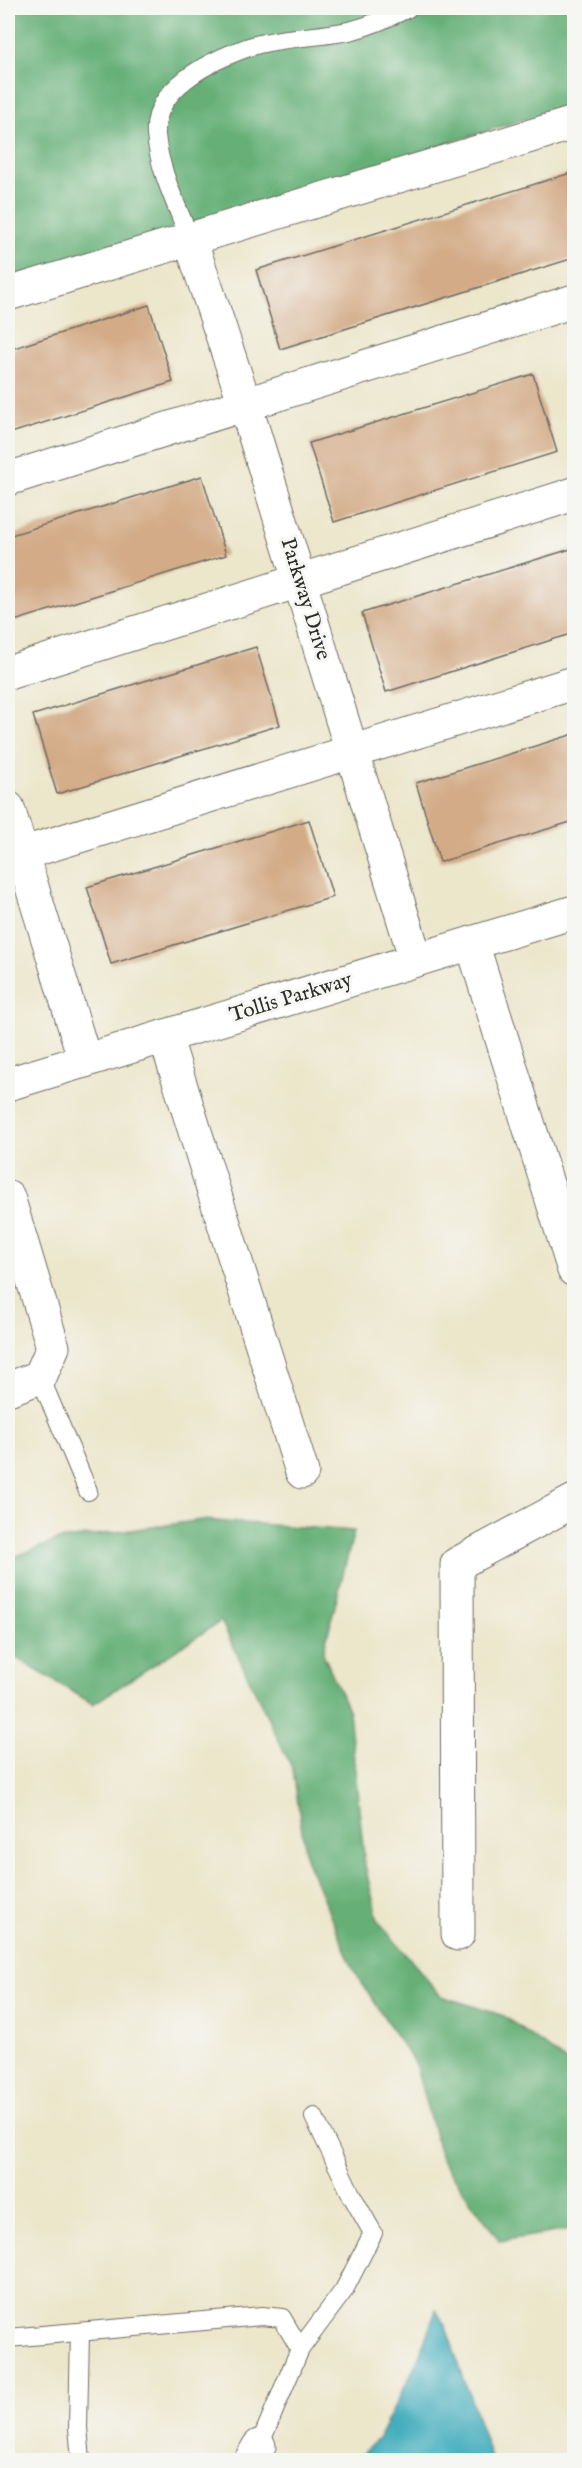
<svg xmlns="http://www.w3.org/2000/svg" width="582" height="2468" font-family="'IM FELL English',serif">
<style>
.forest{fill:#66b078;stroke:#486e52;stroke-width:1.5}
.water{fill:#3dabbc;stroke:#346b74;stroke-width:1.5}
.building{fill:#d3ab87}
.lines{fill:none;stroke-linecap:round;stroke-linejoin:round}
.lane-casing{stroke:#6f6c63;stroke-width:20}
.street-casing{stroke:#6f6c63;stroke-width:35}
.lane{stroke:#fff;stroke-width:18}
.street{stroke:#fff;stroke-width:33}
.labels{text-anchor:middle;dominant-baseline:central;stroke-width:6;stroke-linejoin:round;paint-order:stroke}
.street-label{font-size:21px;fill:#2b2b2b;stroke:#f6f6f2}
</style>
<rect width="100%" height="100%" fill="#f6f6f2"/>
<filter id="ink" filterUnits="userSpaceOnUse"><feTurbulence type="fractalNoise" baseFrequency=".0167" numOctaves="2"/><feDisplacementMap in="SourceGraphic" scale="12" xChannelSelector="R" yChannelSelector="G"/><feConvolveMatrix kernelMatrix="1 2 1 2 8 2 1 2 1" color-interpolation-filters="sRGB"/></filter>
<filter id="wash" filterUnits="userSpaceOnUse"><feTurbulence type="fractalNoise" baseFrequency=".008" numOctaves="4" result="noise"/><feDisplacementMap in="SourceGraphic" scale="24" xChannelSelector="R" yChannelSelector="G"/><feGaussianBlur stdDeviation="1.35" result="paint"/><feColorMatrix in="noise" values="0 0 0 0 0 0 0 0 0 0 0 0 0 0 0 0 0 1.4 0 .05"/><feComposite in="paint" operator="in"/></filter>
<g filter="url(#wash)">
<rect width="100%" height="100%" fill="#ece6cb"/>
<g class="forest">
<path d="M8,8h566v96l-566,176z"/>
<path d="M202,1520l152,11 -31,122 26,59 16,154 13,55 63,75 63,20 70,52v161l-74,12 -58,-79 -27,-98 -61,-93 -48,-113 -13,-88 -72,-149 -128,83 -85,-51v-94l51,-19z"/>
</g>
<path class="water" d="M436,2310l10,17 46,133h-137l23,-21 38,-75z"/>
<g id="blocks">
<g class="building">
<path d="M574,172v86l-294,91 -24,-79z"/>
<path d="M149,305l24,77 -165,52v-84z"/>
<path d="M533,374l24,78 -223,70 -25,-79z"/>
<path d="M202,476l24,79 -218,68v-87z"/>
<path d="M574,548v85l-188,59 -24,-79z"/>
<path d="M256,647l24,78 -223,69 -24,-79z"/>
<path d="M574,734v87l-134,41 -24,-79z"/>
<path d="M309,820l24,77 -222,67 -24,-77z"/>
</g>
</g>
</g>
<g filter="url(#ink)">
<use href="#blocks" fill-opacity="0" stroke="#6f6c63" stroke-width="1.5"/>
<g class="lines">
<defs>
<g id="lane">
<path d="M190,239c-13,-33 -31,-69 -34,-104 -4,-47 56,-75 93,-88 33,-11 70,-9 104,-17 19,-5 37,-13 55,-22"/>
<path d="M40,1377l48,114"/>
<path d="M80,2332l-2,96 3,32"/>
<path d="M8,2338l254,-22 20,2 18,31 -41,97"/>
<path d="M300,2349l44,-59 29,-57 -21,-37 -38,-79"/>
</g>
<g id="street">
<path d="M190,239l55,165 171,556"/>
<path d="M8,294l566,-171"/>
<path d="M8,479l566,-178"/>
<path d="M8,673l566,-179"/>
<path d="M8,808l77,253"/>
<path d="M21,854l553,-171"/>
<path d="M472,943l102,327"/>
<path d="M165,1036l137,436"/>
<path d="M8,1084l566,-172"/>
<path d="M8,1197l45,150 -13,30 -32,12"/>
<path d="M458,1934l-1,-370 117,-63"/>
<path d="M251,2460l8,-14"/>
</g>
</defs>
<use href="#lane" class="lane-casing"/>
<use href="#street" class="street-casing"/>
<use href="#lane" class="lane"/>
<use href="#street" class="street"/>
</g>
</g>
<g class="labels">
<g class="street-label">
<text transform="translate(305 599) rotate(73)">Parkway Drive</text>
<text transform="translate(291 998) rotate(-17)">Tollis Parkway</text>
</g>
</g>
<rect width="582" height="2468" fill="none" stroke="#f6f6f2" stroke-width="30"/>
</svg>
